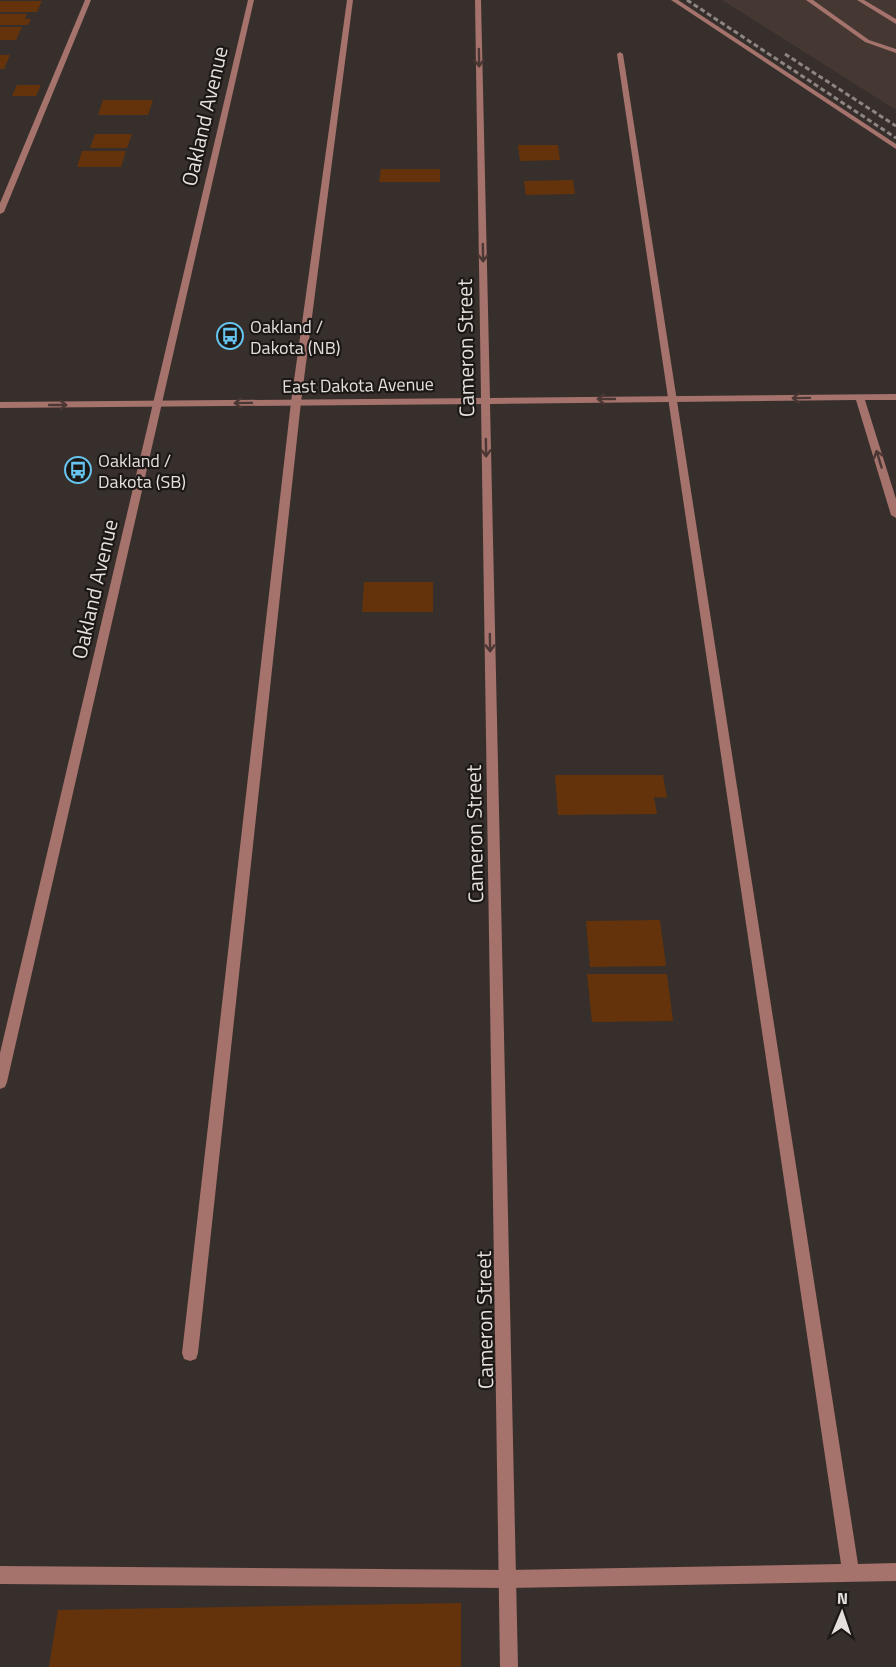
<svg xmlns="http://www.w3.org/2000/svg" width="896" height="1667" font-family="'Titillium Web',sans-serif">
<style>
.built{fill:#453732}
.building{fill:#64330b}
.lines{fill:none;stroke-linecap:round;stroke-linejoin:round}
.service{fill:#a5726c;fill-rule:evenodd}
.minor{fill:#a5726c;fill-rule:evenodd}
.tertiary{fill:#a5726c;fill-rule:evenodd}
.rail{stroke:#8d8683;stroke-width:3;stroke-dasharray:5 3;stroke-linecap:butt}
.oneway{stroke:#4b3834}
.labels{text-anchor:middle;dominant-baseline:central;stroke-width:4.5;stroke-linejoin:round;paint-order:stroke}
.far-poi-label{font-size:18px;fill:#e5dfdd;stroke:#1b1816;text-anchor:start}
.far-street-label{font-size:18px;fill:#e5dfdd;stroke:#1b1816}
.street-label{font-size:21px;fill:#e5dfdd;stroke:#1b1816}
</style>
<rect width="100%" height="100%" fill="#372f2b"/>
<path class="built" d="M722,0h174v110z"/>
<g class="building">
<path d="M0,1h42l-5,11h-37z"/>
<path d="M0,14h27l-2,5h6l-3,6h-28z"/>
<path d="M0,27h22l-6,13h-16z"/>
<path d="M0,55h10l-6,14h-4z"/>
<path d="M17,85h24l-5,11h-24z"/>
<path d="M103,100h50l-5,15h-50z"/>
<path d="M95,134h37l-5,14h-37z"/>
<path d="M518,145h40l2,15 -40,1z"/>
<path d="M82,151h44l-5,16h-44z"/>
<path d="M381,169h59v13h-61z"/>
<path d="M573,180l2,14 -49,1 -2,-14z"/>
<path d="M364,582h69v30h-71z"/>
<path d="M555,775h108l4,23 -13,-1 3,17 -99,1z"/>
<path d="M660,920l6,46 -76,1 -4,-46z"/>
<path d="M587,974h80l6,47 -81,1z"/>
<path d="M461,1603v64h-412l9,-57z"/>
</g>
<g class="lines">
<g class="service">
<path d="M85,0h6l-87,212 -4,2v-11z"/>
<path d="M347,0h6l-52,402 -103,951 -2,6 -6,2 -6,-2 -2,-6 109,-951z"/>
<path d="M671,0h7l218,144v5z"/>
<path d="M806,0h7l56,40 27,9v4l-31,-11z"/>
<path d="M857,0h7l32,19v5z"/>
<path d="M620,52l3,2 235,1510 38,-1v18l-388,7 -508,-4v-18l508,4 333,-6 -224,-1510z"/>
</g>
<path class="minor" d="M475,0h6l9,398 406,-4v6h-31l31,99v19l-5,-3 -35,-115 -366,4 28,1263h-18l-19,-1263 -481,4v-6l481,-4z"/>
<path class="tertiary" d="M248,0h6l-247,1082 -2,5 -5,2v-36z"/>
<g class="rail">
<path d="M687,0l209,138"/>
<path d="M785,54l111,72"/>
</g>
</g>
<defs><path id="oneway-shaft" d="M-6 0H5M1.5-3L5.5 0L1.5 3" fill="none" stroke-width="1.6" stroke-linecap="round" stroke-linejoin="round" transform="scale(1.5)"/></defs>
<g class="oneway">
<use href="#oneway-shaft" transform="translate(479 58) rotate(89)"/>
<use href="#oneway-shaft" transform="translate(483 253) rotate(89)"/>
<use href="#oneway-shaft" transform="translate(801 398) rotate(179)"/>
<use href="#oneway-shaft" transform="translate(606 399) rotate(180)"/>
<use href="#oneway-shaft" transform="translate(243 403) rotate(179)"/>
<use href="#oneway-shaft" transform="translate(58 405)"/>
<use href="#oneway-shaft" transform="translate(486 448) rotate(89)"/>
<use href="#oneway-shaft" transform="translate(879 459) rotate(-107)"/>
<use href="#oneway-shaft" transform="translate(490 643) rotate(89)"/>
</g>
<defs>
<symbol id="bus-ring" viewBox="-11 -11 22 22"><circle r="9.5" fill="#1b1816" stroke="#67c4ef" stroke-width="1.5"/><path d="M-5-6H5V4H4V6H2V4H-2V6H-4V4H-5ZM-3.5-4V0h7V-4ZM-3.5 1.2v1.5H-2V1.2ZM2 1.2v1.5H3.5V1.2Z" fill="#67c4ef"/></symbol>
</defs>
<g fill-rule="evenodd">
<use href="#bus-ring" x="215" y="321" width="30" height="30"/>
<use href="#bus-ring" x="63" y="455" width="30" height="30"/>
</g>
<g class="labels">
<g class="far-poi-label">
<text x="250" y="326">Oakland /<tspan x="250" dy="21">Dakota (NB)</tspan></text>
<text x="98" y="460">Oakland /<tspan x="98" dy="21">Dakota (SB)</tspan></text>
</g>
<g class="far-street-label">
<text transform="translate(358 385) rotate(-1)">East Dakota Avenue</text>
</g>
<g class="street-label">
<text transform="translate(204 116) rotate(-77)">Oakland Avenue</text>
<text transform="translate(465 348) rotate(-91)">Cameron Street</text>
<text transform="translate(94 589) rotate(-77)">Oakland Avenue</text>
<text transform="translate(474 834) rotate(-91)">Cameron Street</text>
<text transform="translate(484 1320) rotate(-91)">Cameron Street</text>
</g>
</g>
<g transform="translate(842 1613) rotate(2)" stroke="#1b1816" stroke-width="4.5" paint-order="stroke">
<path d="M0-4.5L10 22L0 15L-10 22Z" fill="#e5dfdd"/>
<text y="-9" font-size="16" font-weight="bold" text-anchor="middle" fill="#e5dfdd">N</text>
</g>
</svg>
